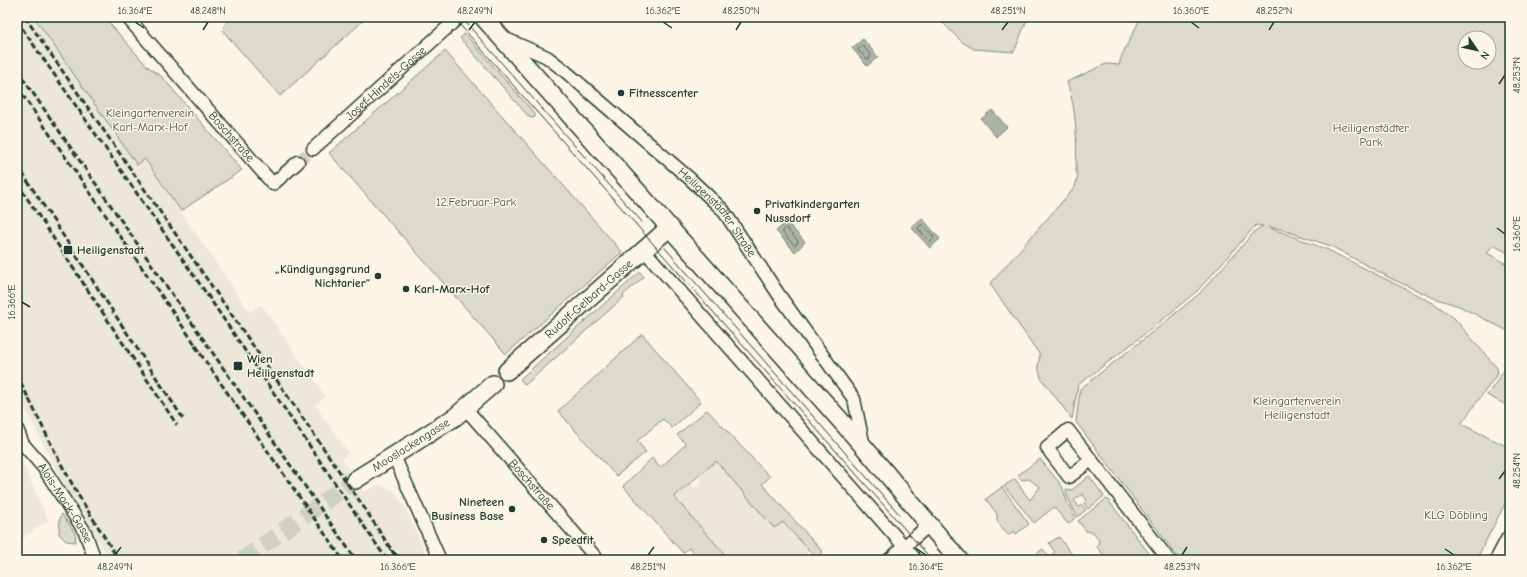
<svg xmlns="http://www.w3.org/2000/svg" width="1527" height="577" font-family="'Comic Neue',sans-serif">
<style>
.built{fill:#ece7d8}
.green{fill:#dcdacc;stroke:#7e8c80;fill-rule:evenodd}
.water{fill:#aeb3a7;stroke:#758479}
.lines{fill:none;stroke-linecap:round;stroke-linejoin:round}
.shore{stroke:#586c62;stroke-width:1}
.street-tunnel{stroke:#d0d0c2;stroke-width:12;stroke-dasharray:12 6;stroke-linecap:butt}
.secondary-tunnel{stroke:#d0d0c2;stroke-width:17;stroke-dasharray:17 8;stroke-linecap:butt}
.street-casing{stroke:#1f3d34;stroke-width:15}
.secondary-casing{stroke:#1f3d34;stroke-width:20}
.street{stroke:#fcf5e5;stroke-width:12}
.secondary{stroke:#fcf5e5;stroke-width:17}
.tram{stroke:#1f3d34;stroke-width:1}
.rail{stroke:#1f3d34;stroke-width:3;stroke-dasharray:6 3;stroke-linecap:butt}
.ticks{fill:none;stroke:#1f3d34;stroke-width:1.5}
.poi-dot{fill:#1f3d34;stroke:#fcf5e5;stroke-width:1.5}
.labels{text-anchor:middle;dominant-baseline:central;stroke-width:3;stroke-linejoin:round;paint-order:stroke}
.street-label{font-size:12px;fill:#1f3d34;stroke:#fcf5e5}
.poi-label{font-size:12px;font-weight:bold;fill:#1f3d34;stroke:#fcf5e5;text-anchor:start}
.park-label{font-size:12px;fill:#455c52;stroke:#fcf5e5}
.neatline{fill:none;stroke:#1f3d34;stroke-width:1.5}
.ticks-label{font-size:10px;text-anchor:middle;fill:#1f3d34}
</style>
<rect width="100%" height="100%" fill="#fcf5e5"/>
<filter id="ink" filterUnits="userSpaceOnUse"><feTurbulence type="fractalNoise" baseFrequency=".025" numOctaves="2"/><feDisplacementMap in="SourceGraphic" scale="8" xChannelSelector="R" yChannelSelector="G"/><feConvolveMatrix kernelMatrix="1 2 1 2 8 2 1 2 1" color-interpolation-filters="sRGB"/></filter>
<g filter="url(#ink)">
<g class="built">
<path d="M17,17h17l103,148 7,-6 106,153 11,-8 65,93 -11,8 34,48 -7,5 13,22 9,12 14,-7 15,5 12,17 24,53h-318l-39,-59 -55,-109z"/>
<path d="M17,451l31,69 -31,23z"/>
<path d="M716,461l58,67 9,-7 27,30 -9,8 1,1h-72l-56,-63 16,-14 4,4 6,-1 2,-6 -3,-5z"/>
</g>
<g class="green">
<path d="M34,17h70l43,49 15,11 80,93 -61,41 -36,-52 -8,6z"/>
<path d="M233,17h130l2,2 -85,77 -57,-65 2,-7z"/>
<path d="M937,17h91l-14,35 -40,-3 -12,-7z"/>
<path d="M1141,17h369v237l-17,-9 -6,8 23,13v66l-51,-26 -25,-8 -42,-19 -61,-33 -51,-17 -12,-2 60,23 107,54 19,14 43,50 1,5 -37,51 49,24v46l-34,66h-296l-104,-138 4,-33 79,-62 41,-34 56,-63 7,-4 -7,-1 -58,65 -48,40 -72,55 -6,34 -31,-41 -3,-12 2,-11 -50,-71 85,-97 3,-11 -2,-5c1,-30 1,-60 -9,-89l39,-18 13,1 3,-10zM1465,38h24v24h-24z"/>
<path d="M465,34l70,80v3l-3,1 -3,-1 -69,-79z"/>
<path d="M445,51l177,201 -116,102 -177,-201z"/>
<path d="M640,272l4,5 -21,18 1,2 -99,88 -5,-6z"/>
<path d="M642,334l59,68 -29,26 -9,-9 -26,22 9,11 -30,24 -58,-65z"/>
<path d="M1510,362v45l-23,-12z"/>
<path d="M707,410l63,67 -8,7 61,68 -7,6 -33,-36 -9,6 -58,-67 -42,36 56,63h-30l-11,-12 -6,5 -60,-67 29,-28 8,10 26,-24 -9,-9z"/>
<path d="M1040,459l22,27 6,18 7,14 -7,6 -14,-17 -20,16 -30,-37 11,-7 5,7v1l10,13 10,-13 -11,-8 -8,1 -3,-5z"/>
<path d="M1089,476l15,20 -16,13 -4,-6 3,-3 -5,-6 -8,6 5,7 3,-2 4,5 -9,7 -10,-22 -1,-6 6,1z"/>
<path d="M1002,487l27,37 -13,10 -2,-3 -6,4 -11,-14v-7l-11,-15z"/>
<path d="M1106,499l2,1 46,60h-40l-8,-2 -9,-11 2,-7 -6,-8 -7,-1 -8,-10z"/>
<path d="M62,514l13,19 1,9 -10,-1 -7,-7 1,-16z"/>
<path d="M1059,537l17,23h-48l15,-11 6,8 6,-5 -6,-9z"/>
</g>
<g class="water">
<path d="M863,39l15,18 -11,9 -15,-18z"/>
<path d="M992,110l15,17 -11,10 -15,-18z"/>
<path d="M922,218l18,21 -10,9 -19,-21z"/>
<path d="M787,222l18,20 -10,10 -19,-21z"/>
</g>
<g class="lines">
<g class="shore">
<path d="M861,46h2l8,9 -2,4h-2l-9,-9z"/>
<path d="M921,225h2l11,12 -3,4h-2l-11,-12z"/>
<path d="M786,228l12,13 -2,4h-2l-11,-12v-2z"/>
</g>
<path class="street-tunnel" d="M298,162l15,-13"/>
<path class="secondary-tunnel" d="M242,560l113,-80"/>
<defs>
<g id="street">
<path id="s1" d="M127,17l146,167 25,-22"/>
<path id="s2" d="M506,39l41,18 18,14 124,107 34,32 56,85 75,104 10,48"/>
<path id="s3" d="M313,149l146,-132"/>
<path d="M644,250l272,310"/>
<path id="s4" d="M466,409l132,151"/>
<path id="s5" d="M17,429l6,15 20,23 42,65 10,28"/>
<path d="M394,456l46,104"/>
<path d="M1091,460l-22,17 -22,-29 21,-18 101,130"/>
<path d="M889,560l41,-36"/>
</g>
<g id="secondary">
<path d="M483,17l381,430 95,113"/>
<path id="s6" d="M507,371l163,-144"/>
<path id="s7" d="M355,480l100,-63 38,-33"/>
<path d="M1499,560l11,-21"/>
</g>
</defs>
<use href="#street" class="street-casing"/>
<use href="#secondary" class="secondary-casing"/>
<use href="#street" class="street"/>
<use href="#secondary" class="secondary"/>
<g class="tram">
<path d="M453,17l479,543"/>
<path d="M461,17l181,205"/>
<path d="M665,248l234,266"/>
</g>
<g class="rail">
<path d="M25,17l229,330 109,159 35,54"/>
<path d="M17,21l187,269 183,270"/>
<path d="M17,70l339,490"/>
<path d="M17,87l182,263 -4,-4"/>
<path d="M17,165l167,255"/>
<path d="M17,183l160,242"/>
<path d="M195,346l148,214"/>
<path d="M17,375l43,87 20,36 39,62"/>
</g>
</g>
</g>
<path class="ticks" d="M135,22l9,6M663,22l9,6M1191,22l8,6M203,30l5,-8M469,30l6,-8M736,30l5,-8M1002,30l6,-8M1269,30l5,-8M1499,84l6,-9M1497,228l8,6M22,302l8,5M1499,479l6,-8M389,549l9,6M917,549l9,6M1445,549l9,6M115,555l6,-8M648,555l6,-8M1182,555l5,-8"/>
<g class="poi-dot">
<circle cx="621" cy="93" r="4"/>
<circle cx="757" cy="211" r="4"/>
<rect x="63" y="245" width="10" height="10" rx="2"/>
<circle cx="378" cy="276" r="4"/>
<circle cx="406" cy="289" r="4"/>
<rect x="233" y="361" width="10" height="10" rx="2"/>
<circle cx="512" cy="509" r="4"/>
<circle cx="544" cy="540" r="4"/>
</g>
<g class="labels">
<g class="street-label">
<text stroke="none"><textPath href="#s3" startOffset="98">Josef-Hindels-Gasse</textPath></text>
<text stroke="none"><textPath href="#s1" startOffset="159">Boschstraße</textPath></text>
<text stroke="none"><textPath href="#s2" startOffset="276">Heiligenstädter Straße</textPath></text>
<text stroke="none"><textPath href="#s6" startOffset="109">Rudolf-Gelbard-Gasse</textPath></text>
<text stroke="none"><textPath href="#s7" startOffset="66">Mooslackengasse</textPath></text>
<text stroke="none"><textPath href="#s4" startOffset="100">Boschstraße</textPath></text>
<text stroke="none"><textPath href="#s5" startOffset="89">Alois-Mock-Gasse</textPath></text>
</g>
<g class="poi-label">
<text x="629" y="93">Fitnesscenter</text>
<text x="765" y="204">Privatkindergarten<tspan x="765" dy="14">Nussdorf</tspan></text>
<text x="77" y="250">Heiligenstadt</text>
<text x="370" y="269" text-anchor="end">„Kündigungsgrund<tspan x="370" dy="14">Nichtarier“</tspan></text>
<text x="414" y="289">Karl-Marx-Hof</text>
<text x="247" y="359">Wien<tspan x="247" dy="14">Heiligenstadt</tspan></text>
<text x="504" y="502" text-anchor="end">Nineteen<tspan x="504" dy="14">Business Base</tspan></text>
<text x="552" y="540">Speedfit</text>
</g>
<g class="park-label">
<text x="150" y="113">Kleingartenverein<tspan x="150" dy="14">Karl-Marx-Hof</tspan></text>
<text x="1371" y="128">Heiligenstädter<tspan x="1371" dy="14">Park</tspan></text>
<text x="476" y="202">12.Februar-Park</text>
<text x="1297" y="401">Kleingartenverein<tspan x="1297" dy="14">Heiligenstadt</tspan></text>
<text x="1456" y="515">KLG Döbling</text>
</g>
</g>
<rect width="1527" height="577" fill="none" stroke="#fcf5e5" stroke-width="44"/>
<g transform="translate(1477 50) rotate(124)"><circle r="19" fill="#fcf5e5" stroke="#a4ab9e"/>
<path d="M0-3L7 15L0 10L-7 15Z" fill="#1f3d34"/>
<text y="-6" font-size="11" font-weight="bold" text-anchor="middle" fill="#1f3d34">N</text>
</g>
<rect x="22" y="22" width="1483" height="533" class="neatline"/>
<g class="ticks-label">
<text x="135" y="14">16.364°E</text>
<text x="208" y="14">48.248°N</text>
<text x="475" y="14">48.249°N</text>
<text x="663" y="14">16.362°E</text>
<text x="741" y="14">48.250°N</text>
<text x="1008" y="14">48.251°N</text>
<text x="1191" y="14">16.360°E</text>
<text x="1274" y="14">48.252°N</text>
<text transform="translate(1516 75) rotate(-90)" y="4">48.253°N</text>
<text transform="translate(1516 234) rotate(-90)" y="4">16.360°E</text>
<text transform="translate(11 302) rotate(-90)" y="4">16.366°E</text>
<text transform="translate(1516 471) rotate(-90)" y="4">48.254°N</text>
<text x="115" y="570">48.249°N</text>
<text x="398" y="570">16.366°E</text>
<text x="648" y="570">48.251°N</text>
<text x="926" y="570">16.364°E</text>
<text x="1182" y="570">48.253°N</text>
<text x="1454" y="570">16.362°E</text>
</g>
</svg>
